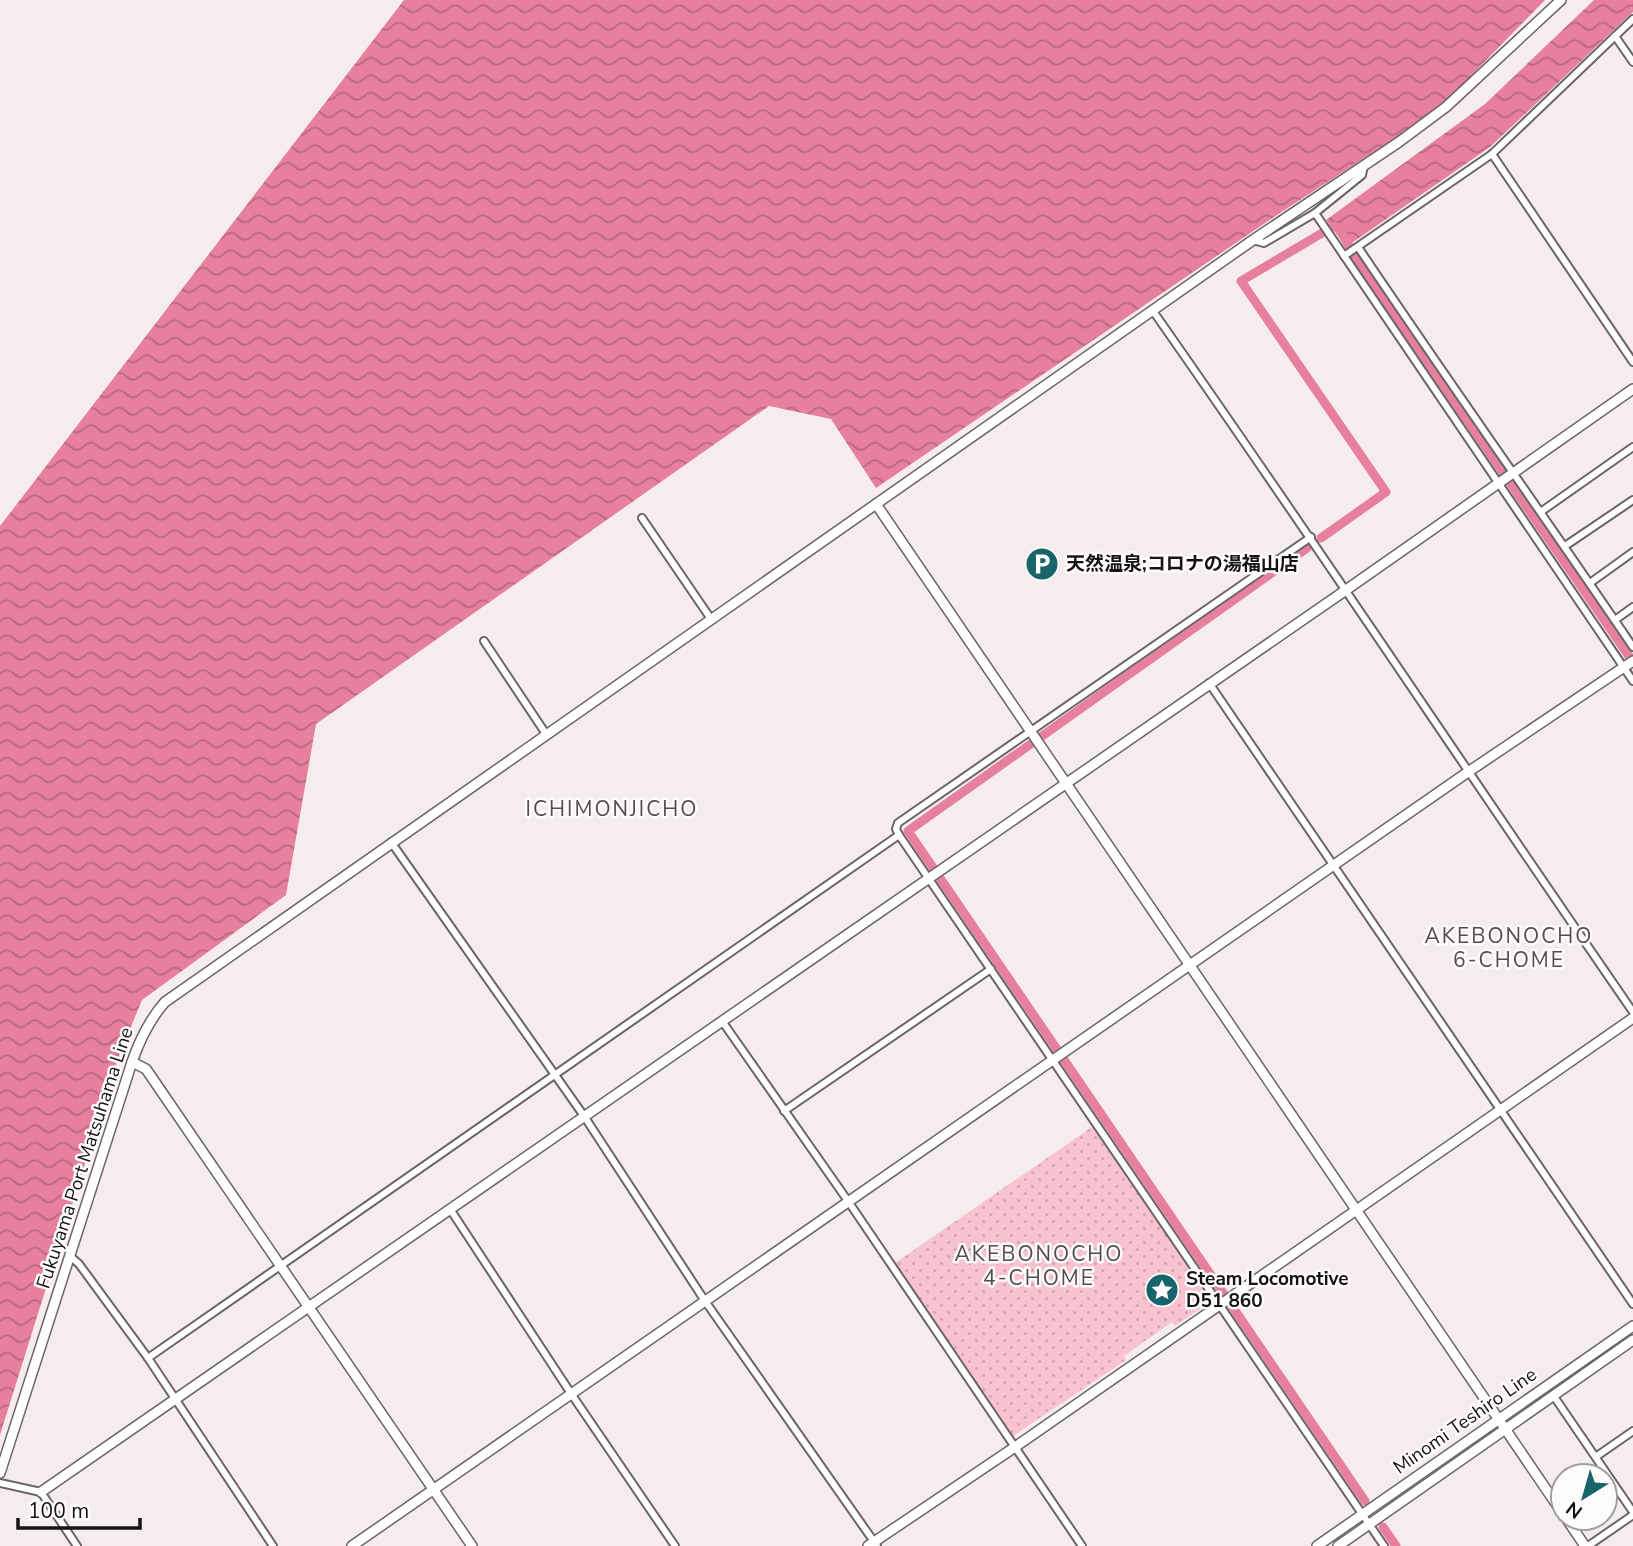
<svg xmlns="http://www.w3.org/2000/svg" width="1633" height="1546" font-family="'Nunito Sans','Noto Sans JP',sans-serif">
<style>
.park{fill:url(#park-dots)}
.water{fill:url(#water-waves)}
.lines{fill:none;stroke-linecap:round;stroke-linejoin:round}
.canal{stroke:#e6809e;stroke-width:9}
.street-casing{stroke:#6b6466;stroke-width:10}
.secondary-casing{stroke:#6b6466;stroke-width:12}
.street{stroke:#fff;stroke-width:6}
.secondary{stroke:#fff;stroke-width:9}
.labels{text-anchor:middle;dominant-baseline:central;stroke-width:5;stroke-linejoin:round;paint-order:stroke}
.poi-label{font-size:19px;font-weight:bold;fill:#161313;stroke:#fefbfc;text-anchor:start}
.street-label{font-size:19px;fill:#161313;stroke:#fefbfc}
.neighbourhood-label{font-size:21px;letter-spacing:2px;fill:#534c4d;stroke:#fefbfc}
</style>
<defs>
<pattern id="park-dots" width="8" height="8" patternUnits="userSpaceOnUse" patternTransform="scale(1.75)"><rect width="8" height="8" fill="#f9c2cf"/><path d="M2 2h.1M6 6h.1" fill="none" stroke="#d5a6b1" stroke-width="1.8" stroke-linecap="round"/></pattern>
<pattern id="water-waves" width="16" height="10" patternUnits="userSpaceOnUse" patternTransform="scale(1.75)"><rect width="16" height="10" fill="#e6809e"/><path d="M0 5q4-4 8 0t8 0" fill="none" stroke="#b96880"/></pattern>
</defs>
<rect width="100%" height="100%" fill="#f5ecee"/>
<path class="park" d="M1092,1127l119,172 -2,4 -34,23 -3,-4 -48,34 2,4 -113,76 -118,-173z"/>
<g class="water">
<path d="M404,0h1141l-89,91 -32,28 -150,98 -398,271 -45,-69 -62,-13 -453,318 -30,171 -144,105 -24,58 -118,377v-909z"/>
<path d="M1594,0h39v12l-143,135 -144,100 -20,-27 159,-116z"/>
</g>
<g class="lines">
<g class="canal">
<path d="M1343,235l11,20 279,407"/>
<path d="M1321,538l65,-46 -145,-211 93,-55"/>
<path d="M1307,548l-399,283 457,670"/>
<path d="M1383,1527l13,19"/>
</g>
<defs>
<g id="street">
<path d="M1615,36l18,26"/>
<path d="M1492,154l141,208"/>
<path d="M1315,213l47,-38 2,-9"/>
<path d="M1253,240l11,3 51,-30 318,468"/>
<path d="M1358,247c90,134 184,266 275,400"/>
<path d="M1344,256l148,-102 141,-135"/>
<path d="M1153,311c163,232 319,468 480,701"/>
<path d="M1542,511l91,-64"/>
<path d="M642,518l69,101"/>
<path d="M1565,546l68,-46"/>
<path d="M1590,583l43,-31"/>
<path d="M1615,620l18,-13"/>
<path d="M484,641l62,93"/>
<path d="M1209,683l424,621"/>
<path d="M899,835l-3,-6 2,-6 413,-286"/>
<path d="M391,842l193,274 121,185 172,245"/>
<path d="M722,1021l126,180 234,345"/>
<path d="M784,1111l207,-142"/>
<path d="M450,1209l122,186 103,151"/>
<path d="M70,1256l9,8 69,94 125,188"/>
<path d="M148,1358l751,-523 485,711"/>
<path d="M1553,1395l80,117"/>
<path d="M1597,1456l36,-25"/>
<path d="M0,1483l41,9 36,54"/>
<path d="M1588,1546l45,-31"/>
</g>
<g id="secondary">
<path d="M876,504l687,1010"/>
<path d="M132,1062l14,7 326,477"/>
<path d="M0,1473l132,-411c8,-23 17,-42 33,-60l1088,-762 146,-98 47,-35 115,-107"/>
<path d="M41,1492l1305,-902 287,-201"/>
<path d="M1566,1518l19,28"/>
<path d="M352,1546l1116,-774 165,-111"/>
<path d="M868,1546l147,-99 618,-429"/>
<path d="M1317,1546l316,-220"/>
<path d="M1338,1546l295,-206"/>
</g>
</defs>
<use href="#street" class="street-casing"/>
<use href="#secondary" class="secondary-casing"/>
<use href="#street" class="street"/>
<use href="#secondary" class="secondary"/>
</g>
<defs>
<symbol id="parking-disc" viewBox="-11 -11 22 22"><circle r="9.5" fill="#17656a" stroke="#fefbfc"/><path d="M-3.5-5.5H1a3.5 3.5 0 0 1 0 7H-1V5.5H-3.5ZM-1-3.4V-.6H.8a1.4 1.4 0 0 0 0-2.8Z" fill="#fff"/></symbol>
<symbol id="sight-disc" viewBox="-11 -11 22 22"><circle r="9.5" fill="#17656a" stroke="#fefbfc"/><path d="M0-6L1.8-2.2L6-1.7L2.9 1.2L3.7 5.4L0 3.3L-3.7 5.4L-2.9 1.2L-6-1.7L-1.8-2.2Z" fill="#fff"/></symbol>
</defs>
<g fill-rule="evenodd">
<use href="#parking-disc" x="1023" y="545" width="38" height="38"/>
<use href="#sight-disc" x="1143" y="1271" width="38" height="38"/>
</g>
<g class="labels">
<g class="poi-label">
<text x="1066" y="564">天然温泉;コロナの湯福山店</text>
<text x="1186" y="1279">Steam Locomotive<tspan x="1186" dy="22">D51 860</tspan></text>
</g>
<g class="street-label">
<text transform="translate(85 1158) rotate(-72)">Fukuyama Port Matsuhama Line</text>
<text transform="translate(1465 1421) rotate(-35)">Minomi Teshiro Line</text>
</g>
<g class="neighbourhood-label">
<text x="612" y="809">ICHIMONJICHO</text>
<text x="1509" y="936">AKEBONOCHO<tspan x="1509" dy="24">6-CHOME</tspan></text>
<text x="1039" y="1254">AKEBONOCHO<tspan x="1039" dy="24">4-CHOME</tspan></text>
</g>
</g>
<g transform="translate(1584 1497) rotate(217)"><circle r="33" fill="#fefbfc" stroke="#a19e9f" stroke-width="2"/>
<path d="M0-5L12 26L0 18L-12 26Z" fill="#17656a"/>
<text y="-10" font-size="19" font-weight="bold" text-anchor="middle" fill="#161313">N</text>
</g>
<path d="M18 1518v10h122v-10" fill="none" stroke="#161313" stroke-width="3.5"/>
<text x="28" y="1518" font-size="21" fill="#161313" stroke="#fefbfc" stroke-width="5" paint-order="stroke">100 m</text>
</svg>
